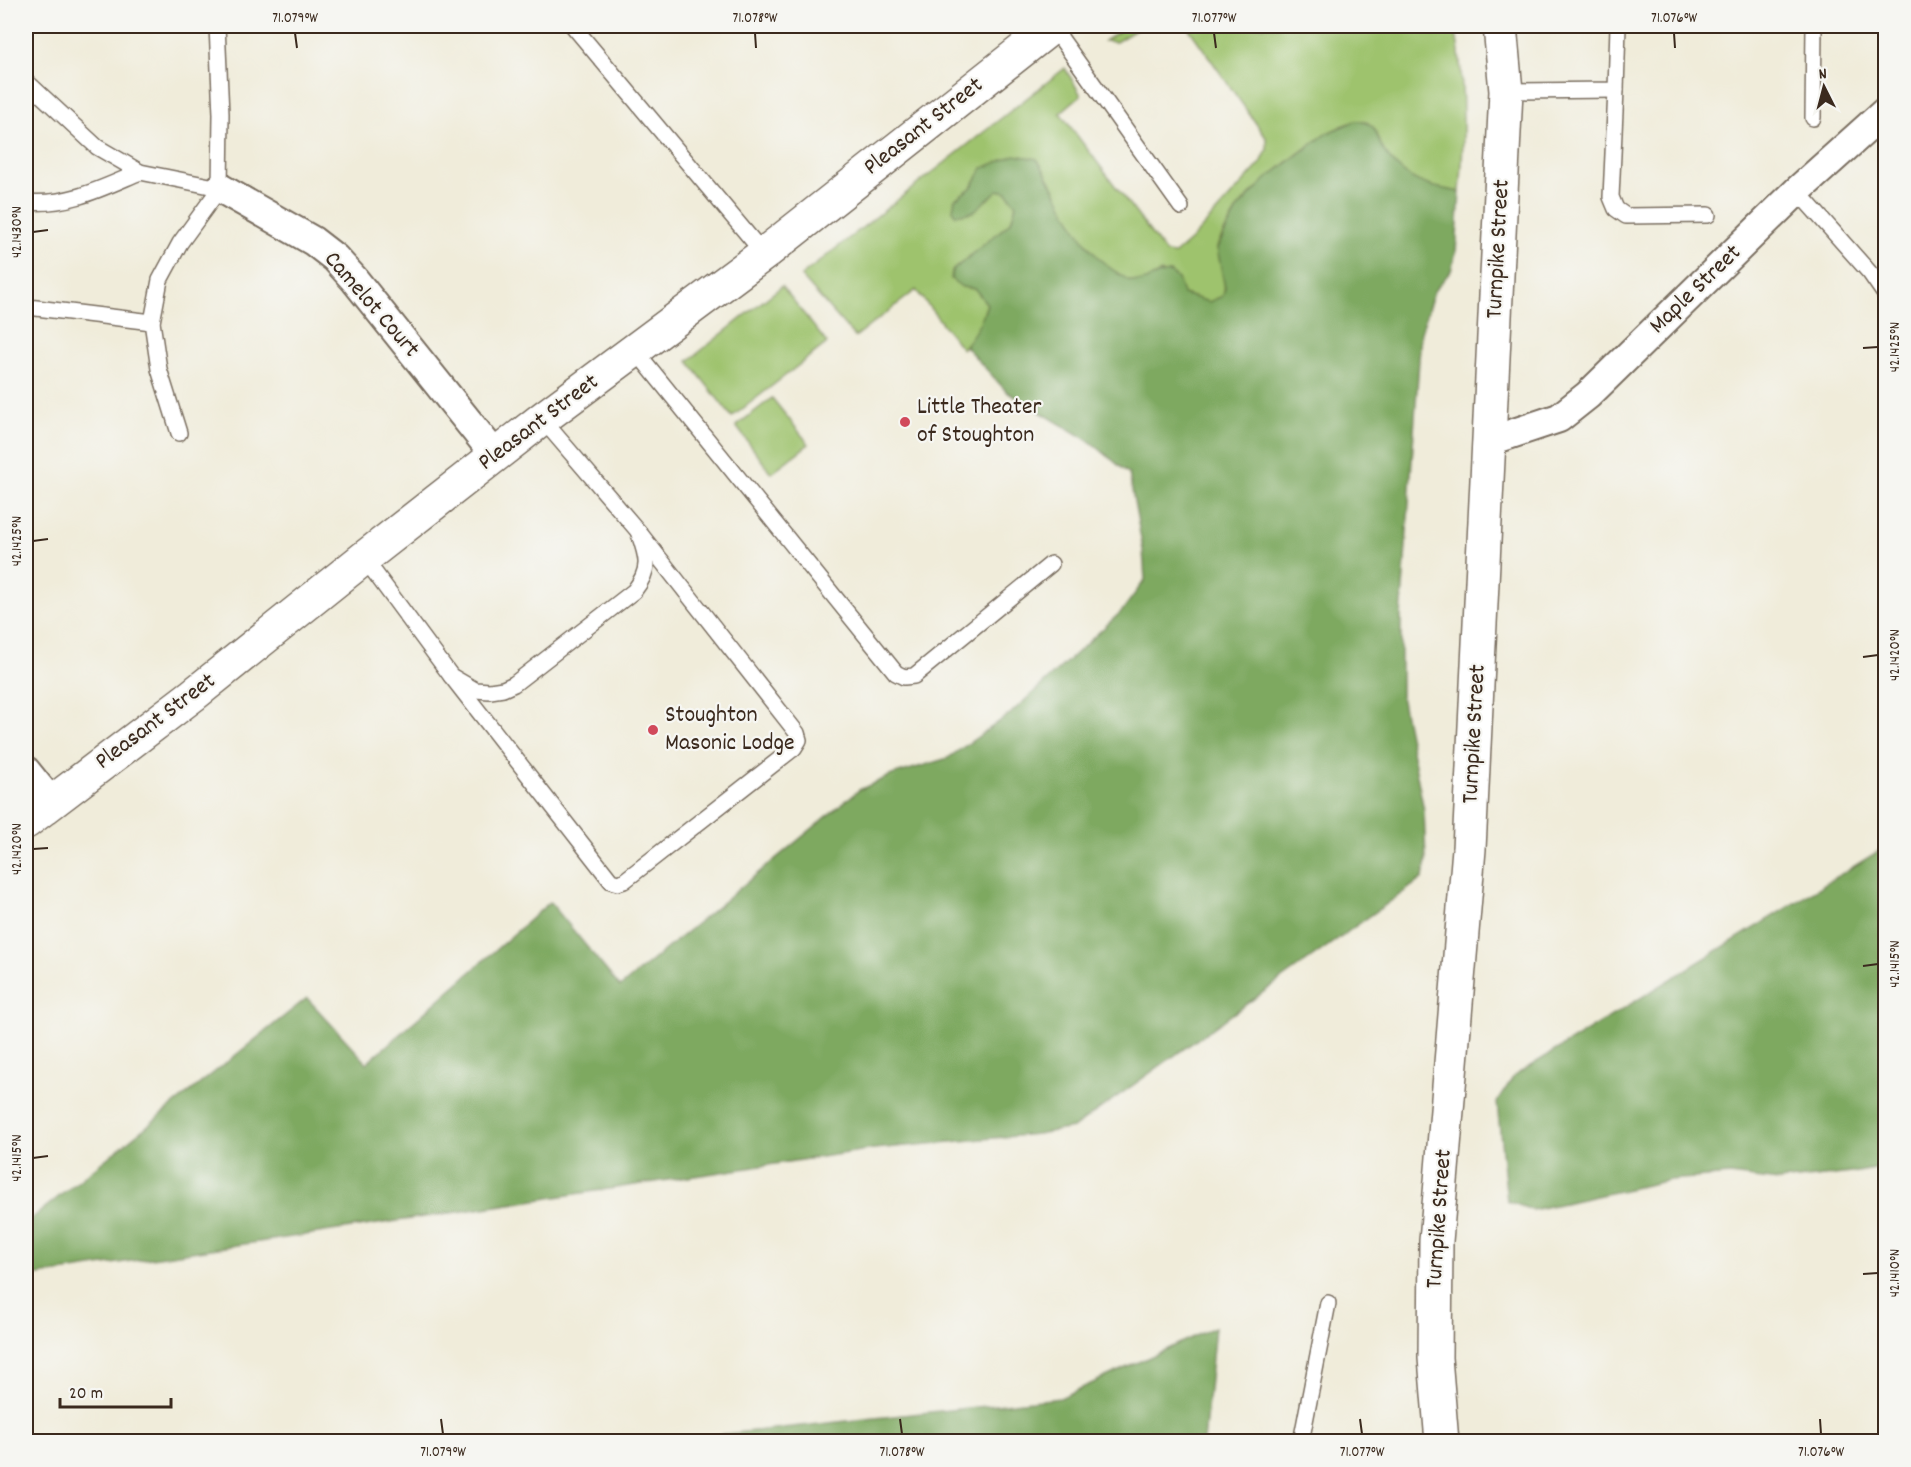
<svg xmlns="http://www.w3.org/2000/svg" width="1911" height="1467" font-family="Dekko,sans-serif">
<style>
.green{fill:#9ec36d;stroke:#6c7646;stroke-width:1.5}
.forest{fill:#7ea960;stroke:#5c6a3f;stroke-width:1.5}
.lines{fill:none;stroke-linecap:round;stroke-linejoin:round}
.service-casing{stroke:#7a6e60;stroke-width:18}
.minor-casing{stroke:#7a6e60;stroke-width:32}
.tertiary-casing{stroke:#7a6e60;stroke-width:36}
.secondary-casing{stroke:#7a6e60;stroke-width:36}
.service{stroke:#fff;stroke-width:15}
.minor{stroke:#fff;stroke-width:28}
.tertiary{stroke:#fff;stroke-width:33}
.secondary{stroke:#fff;stroke-width:33}
.ticks{fill:none;stroke:#3b2a1e;stroke-width:2}
.poi-dot{fill:#d1495b;stroke:#f6f6f2;stroke-width:2}
.labels{text-anchor:middle;dominant-baseline:central;stroke-width:4.5;stroke-linejoin:round;paint-order:stroke}
.street-label{font-size:24px;fill:#3b2a1e;stroke:#f6f6f2}
.poi-label{font-size:24px;fill:#3b2a1e;stroke:#f6f6f2;text-anchor:start}
.neatline{fill:none;stroke:#3b2a1e;stroke-width:2}
.ticks-label{font-size:15px;text-anchor:middle;fill:#3b2a1e}
</style>
<rect width="100%" height="100%" fill="#f6f6f2"/>
<filter id="ink" filterUnits="userSpaceOnUse"><feTurbulence type="fractalNoise" baseFrequency=".0167" numOctaves="2"/><feDisplacementMap in="SourceGraphic" scale="12" xChannelSelector="R" yChannelSelector="G"/><feConvolveMatrix kernelMatrix="1 2 1 2 8 2 1 2 1" color-interpolation-filters="sRGB"/></filter>
<filter id="wash" filterUnits="userSpaceOnUse"><feTurbulence type="fractalNoise" baseFrequency=".008" numOctaves="4" result="noise"/><feDisplacementMap in="SourceGraphic" scale="24" xChannelSelector="R" yChannelSelector="G"/><feGaussianBlur stdDeviation="1.35" result="paint"/><feColorMatrix in="noise" values="0 0 0 0 0 0 0 0 0 0 0 0 0 0 0 0 0 1.4 0 .05"/><feComposite in="paint" operator="in"/></filter>
<g filter="url(#wash)">
<rect width="100%" height="100%" fill="#f0ecda"/>
<g class="green">
<path d="M1127,26h15l-26,16 -12,-1z"/>
<path d="M1187,26h268c10,55 10,109 5,166 -10,-2 -21,-2 -31,-6 -17,-5 -37,-20 -46,-36 -5,-10 -5,-21 -15,-27 -23,-15 -114,64 -129,84 -4,5 -21,35 -22,40 0,1 2,9 2,9 3,13 8,27 4,40l-14,6 -26,-8 -5,-15 -17,-7c-4,2 -8,6 -12,8 -22,8 -50,-16 -61,-33 -20,-27 -33,-60 -51,-88l-54,9 -12,20 -16,11 33,1 9,-10 10,2 9,13 -5,17 -59,49 10,16 13,2 12,15 -9,25 -16,20 -46,-59 -61,47 -54,-61 264,-208 16,27 -21,18 106,140 9,1 16,-14 70,-77 6,-13v-11z"/>
<path d="M782,286l45,57 -95,74 -44,-56z"/>
<path d="M772,398l37,46 -38,29 -35,-47z"/>
</g>
<g class="forest">
<path d="M1355,121c25,1 19,14 29,30 4,6 10,13 16,18 17,16 38,19 60,23l-4,60 -5,19 -17,20 -13,41 -20,285v79l23,114 2,51 -3,17 -350,250 -36,6 -163,15 -848,128v-54l281,-225 60,65 183,-161 70,85 239,-197 33,-15 56,-17 63,-45 111,-102 23,-31 -2,-30 -14,-76 -37,-31 -85,-51 -42,-46c10,-14 18,-26 22,-42l-12,-15 -13,-2 -11,-8 1,-8 59,-49 5,-17 -9,-13 -9,-2 -25,22 -18,3 -2,-6 2,-10 16,-11 12,-20 32,-13 22,4c26,39 40,90 82,115 4,2 8,6 12,7 17,3 24,-9 39,-9l8,7 5,15 26,8 14,-6 2,-8 -8,-40 21,-40 28,-29 25,-19 36,-27z"/>
<path d="M1885,847v320l-33,6 -73,8 -49,-6 -60,5 -138,30 -25,-9 -10,-99 17,-26z"/>
<path d="M1215,1327l-11,114h-543l399,-43z"/>
</g>
</g>
<g filter="url(#ink)">
<g class="lines">
<defs>
<g id="service">
<path d="M573,26l191,228"/>
<path d="M1052,26l129,181"/>
<path d="M26,81l71,66 43,25 80,16"/>
<path d="M1616,90l-5,107 5,12 10,7 82,-1"/>
<path d="M1506,91l110,-1 2,-64"/>
<path d="M1813,118l1,-92"/>
<path d="M1797,191l73,82 16,23"/>
<path d="M26,202c42,4 76,-14 114,-30"/>
<path d="M28,307l124,15"/>
<path d="M635,350l261,323 8,4 10,-1 137,-112"/>
<path d="M179,433l-20,-64 -7,-47 8,-42 20,-37 40,-55 1,-74 -4,-88"/>
<path d="M364,558l87,118 24,14 15,1 13,-2 11,-5 120,-93c18,-23 13,-34 4,-60l-96,-112"/>
<path d="M451,676l160,205 7,2 6,-2 170,-133 5,-8 -2,-7 -159,-202"/>
<path d="M1301,1442l27,-139"/>
</g>
<g id="minor">
<path d="M220,188l93,53 22,17 19,21 141,176"/>
<path d="M1490,441l69,-23 29,-23 209,-204 89,-80"/>
<path d="M26,771l25,31"/>
</g>
<path id="tertiary" d="M1442,1442l-7,-84 1,-117 33,-392 37,-758 -6,-65"/>
<path id="secondary" d="M26,822l167,-127 171,-137 178,-139 222,-165 289,-228"/>
</defs>
<use href="#service" class="service-casing"/>
<use href="#minor" class="minor-casing"/>
<use href="#tertiary" class="tertiary-casing"/>
<use href="#secondary" class="secondary-casing"/>
<use href="#service" class="service"/>
<use href="#minor" class="minor"/>
<use href="#tertiary" class="tertiary"/>
<use href="#secondary" class="secondary"/>
</g>
</g>
<path class="ticks" d="M295,33l2,15M755,33l1,15M1214,33l2,15M1674,33l1,15M33,232l15,-2M1863,348l15,-1M33,541l15,-2M1863,657l15,-2M33,849l15,-1M1863,966l15,-2M33,1158l15,-2M1863,1274l15,-1M441,1419l2,15M900,1419l2,15M1360,1419l2,15M1820,1419l1,15"/>
<g class="poi-dot">
<circle cx="905" cy="422" r="6"/>
<circle cx="653" cy="730" r="6"/>
</g>
<g class="labels">
<g class="street-label">
<text transform="translate(924 127) rotate(-38)">Pleasant Street</text>
<text transform="translate(1499 249) rotate(-87)">Turnpike Street</text>
<text transform="translate(1696 290) rotate(-44)">Maple Street</text>
<text transform="translate(371 305) rotate(49)">Camelot Court</text>
<text transform="translate(539 423) rotate(-37)">Pleasant Street</text>
<text transform="translate(156 722) rotate(-37)">Pleasant Street</text>
<text transform="translate(1475 734) rotate(-87)">Turnpike Street</text>
<text transform="translate(1440 1219) rotate(-86)">Turnpike Street</text>
</g>
<g class="poi-label">
<text x="917" y="408">Little Theater<tspan x="917" dy="28">of Stoughton</tspan></text>
<text x="665" y="716">Stoughton<tspan x="665" dy="28">Masonic Lodge</tspan></text>
</g>
</g>
<rect width="1911" height="1467" fill="none" stroke="#f6f6f2" stroke-width="66"/>
<g transform="translate(1824 87) rotate(354)" stroke="#f6f6f2" stroke-width="4.5" paint-order="stroke">
<path d="M0-4.5L10 22L0 15L-10 22Z" fill="#3b2a1e"/>
<text y="-9" font-size="16" font-weight="bold" text-anchor="middle" fill="#3b2a1e">N</text>
</g>
<path d="M60 1398v9h111v-9" fill="none" stroke="#3b2a1e" stroke-width="3"/>
<text x="69" y="1398" font-size="18" fill="#3b2a1e" stroke="#f6f6f2" stroke-width="4.5" paint-order="stroke">20 m</text>
<rect x="33" y="33" width="1845" height="1401" class="neatline"/>
<g class="ticks-label">
<text x="295" y="22">71.079°W</text>
<text x="755" y="22">71.078°W</text>
<text x="1214" y="22">71.077°W</text>
<text x="1674" y="22">71.076°W</text>
<text transform="translate(16 232) rotate(-90)" y="5">42.1430°N</text>
<text transform="translate(1894 347) rotate(-90)" y="5">42.1425°N</text>
<text transform="translate(16 541) rotate(-90)" y="5">42.1425°N</text>
<text transform="translate(1894 655) rotate(-90)" y="5">42.1420°N</text>
<text transform="translate(16 849) rotate(-90)" y="5">42.1420°N</text>
<text transform="translate(1894 964) rotate(-90)" y="5">42.1415°N</text>
<text transform="translate(16 1158) rotate(-90)" y="5">42.1415°N</text>
<text transform="translate(1894 1273) rotate(-90)" y="5">42.1410°N</text>
<text x="443" y="1456">71.079°W</text>
<text x="902" y="1456">71.078°W</text>
<text x="1362" y="1456">71.077°W</text>
<text x="1821" y="1456">71.076°W</text>
</g>
</svg>
